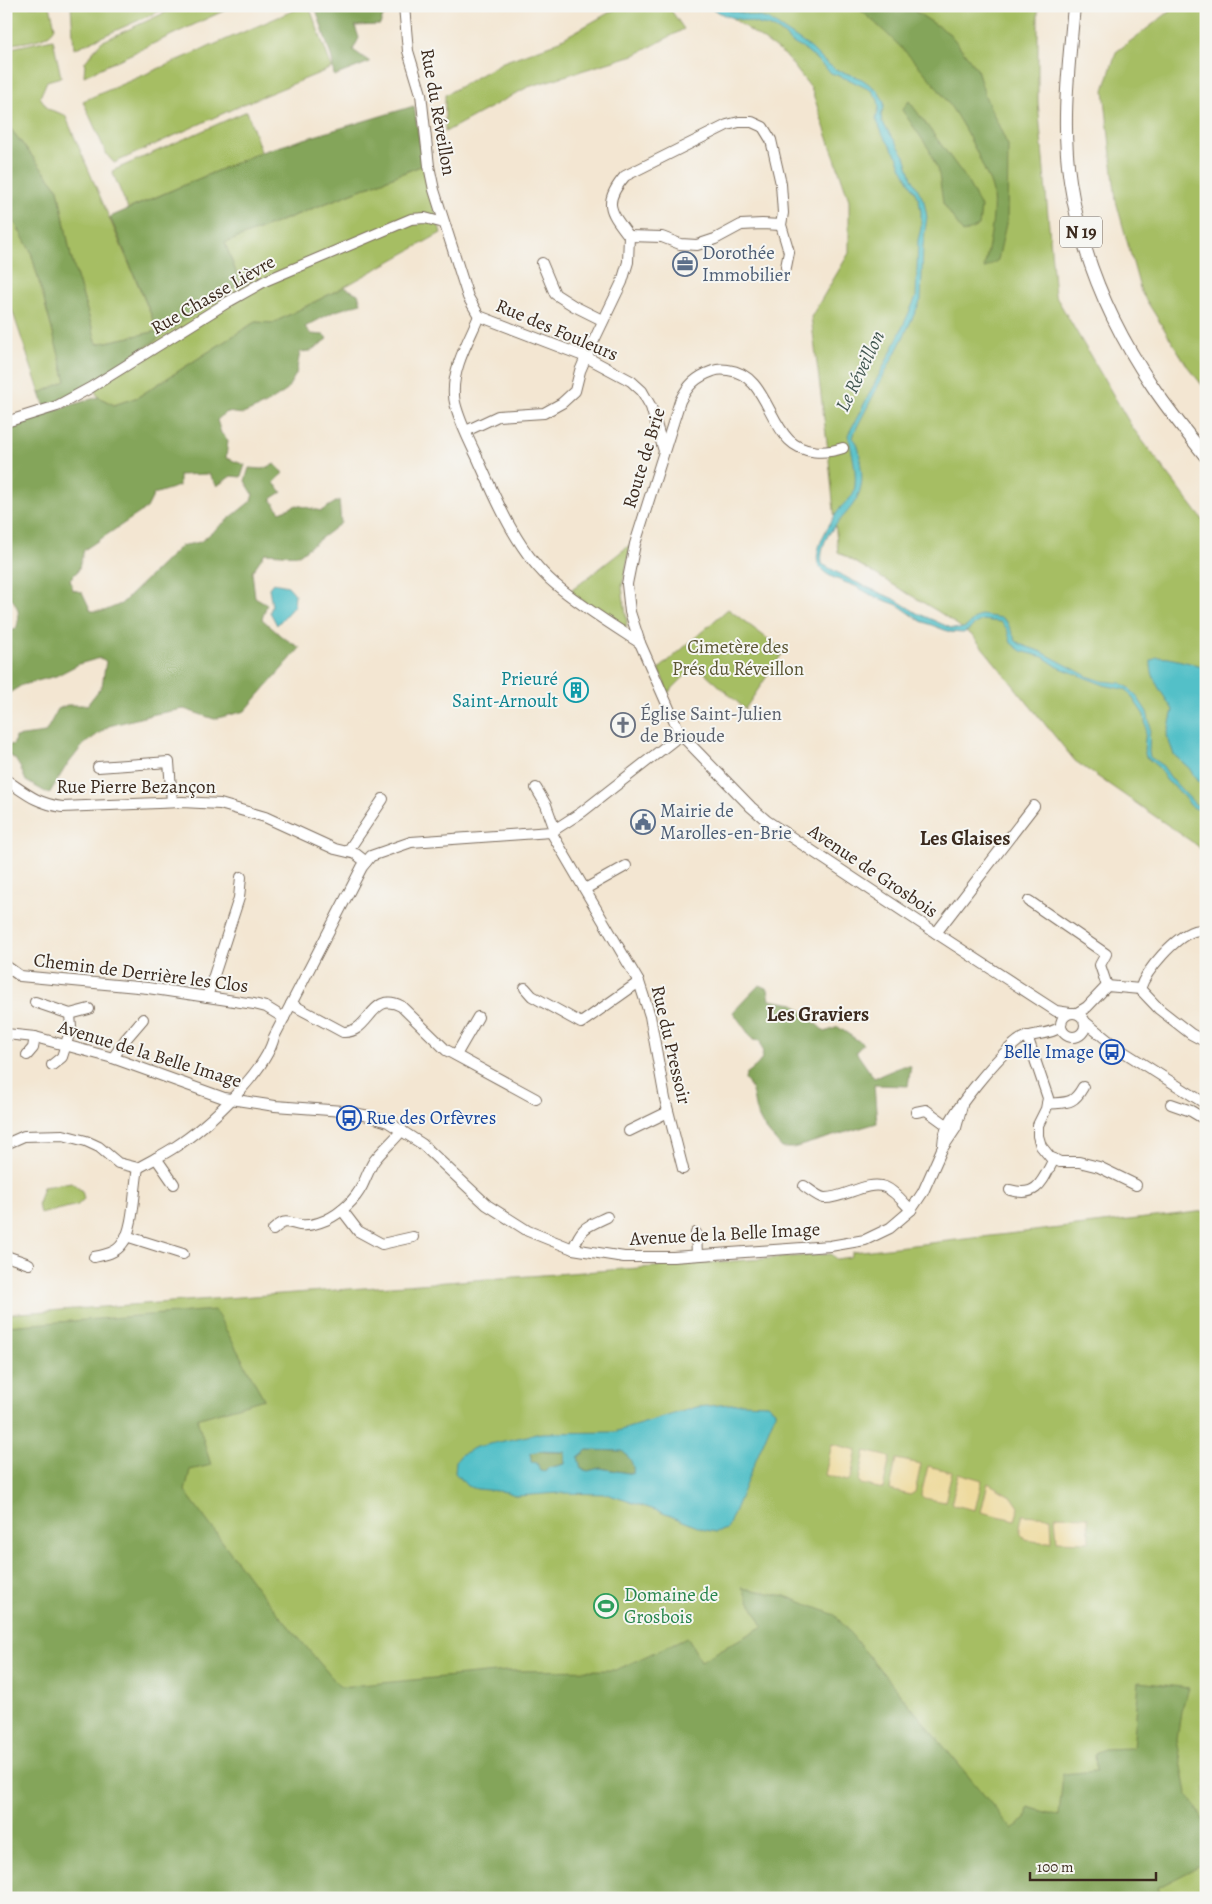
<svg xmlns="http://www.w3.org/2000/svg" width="1212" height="1904" font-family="Alegreya,serif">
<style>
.green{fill:#a6be64;stroke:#707441}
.forest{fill:#84a55a;stroke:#60683c}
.sand{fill:#eeda9e;stroke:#94825e}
.water{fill:#52c0c8;stroke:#467573;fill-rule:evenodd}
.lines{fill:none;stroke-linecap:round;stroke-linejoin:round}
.minor-casing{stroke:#7b6c5d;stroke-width:12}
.major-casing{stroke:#7b6c5d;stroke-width:14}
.minor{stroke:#fff;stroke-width:10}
.major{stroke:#fff;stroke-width:12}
.labels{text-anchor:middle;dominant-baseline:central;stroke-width:4;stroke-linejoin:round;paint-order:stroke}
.shield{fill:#f6f6f2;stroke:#73675e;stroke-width:1}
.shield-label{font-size:18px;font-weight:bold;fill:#3b2a1e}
.street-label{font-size:19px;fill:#3b2a1e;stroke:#f6f6f2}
.service-label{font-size:19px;fill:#4e5e75;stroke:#f6f6f2;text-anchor:start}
.park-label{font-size:19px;fill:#5b5633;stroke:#f6f6f2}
.culture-label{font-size:19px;fill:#0d838f;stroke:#f6f6f2;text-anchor:end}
.worship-label{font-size:19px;fill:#5b616d;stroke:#f6f6f2;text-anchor:start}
.transit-label{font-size:19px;fill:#164399;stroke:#f6f6f2;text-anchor:end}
.leisure-label{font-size:19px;fill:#27864d;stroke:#f6f6f2;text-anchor:start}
.water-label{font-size:20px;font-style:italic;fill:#425751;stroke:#f6f6f2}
.neighbourhood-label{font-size:20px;font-weight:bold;fill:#3b2a1e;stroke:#f6f6f2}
</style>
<rect width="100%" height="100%" fill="#f6f6f2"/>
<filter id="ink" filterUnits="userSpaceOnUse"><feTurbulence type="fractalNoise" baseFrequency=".02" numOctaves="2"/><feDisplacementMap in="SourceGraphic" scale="10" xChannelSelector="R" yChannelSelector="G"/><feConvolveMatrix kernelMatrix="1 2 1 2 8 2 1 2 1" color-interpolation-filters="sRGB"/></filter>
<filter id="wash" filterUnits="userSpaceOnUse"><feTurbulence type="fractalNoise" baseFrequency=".0096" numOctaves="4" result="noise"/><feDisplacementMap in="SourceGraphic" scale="20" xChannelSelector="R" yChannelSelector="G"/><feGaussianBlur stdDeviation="1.12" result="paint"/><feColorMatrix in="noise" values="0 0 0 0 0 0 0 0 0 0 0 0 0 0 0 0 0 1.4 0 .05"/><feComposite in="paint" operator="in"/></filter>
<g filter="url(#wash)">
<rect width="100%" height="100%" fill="#f3e6d2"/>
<g class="green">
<path d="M6,6h44l5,21c-7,15 -34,15 -49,18z"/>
<path d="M71,6h100l-97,43z"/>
<path d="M193,6h41l-150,70 1,-14 16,-20 76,-35 14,2z"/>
<path d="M304,6h5l23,62 -86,35 -132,60 -7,-8 -24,-54z"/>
<path d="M621,6h47l16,23 -47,25 -109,33 -83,45v-37l58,-33 50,-18z"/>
<path d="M715,6h323v96l17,193 77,132 74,97v332l-8,-10 -123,-85 -102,-125 -34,-24 -101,-60 -10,-102 -17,-133 38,-64v-53l-38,-112 -26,-33z"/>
<path d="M1177,6h29v384l-18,-23 -47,-75 -25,-91 -12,-111 12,-38z"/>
<path d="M53,39l8,38 -14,4 -7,16 8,12 17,6 93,216 -61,13 -26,-87 -13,-68 -52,-66v-74z"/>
<path d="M247,111l14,41 -133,57 -16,-38z"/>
<path d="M423,165l18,68 -97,54 -71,36 -18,-1 -117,75 -24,8 -16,-8 -7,-14 149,-100 -15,-40z"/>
<path d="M6,206l25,46 35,129 -26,12 -34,-101z"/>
<path d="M631,544l-9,43 5,34 -1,8 -54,-35v-4z"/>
<path d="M728,609l56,42 -39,58 -49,-44 -28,28 -9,-24z"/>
<path d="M71,1182l11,9 2,8 -6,6 -38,9 -2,-10 5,-17z"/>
<path d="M1206,1211v687h-1200v-584l825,-60 5,5 14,-2 3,-5z"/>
</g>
<g class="forest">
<path d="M315,6h82l1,3 -15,7 -3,9 -25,1 4,12 -6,12 17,12 -36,14 -2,-17z"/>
<path d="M856,6h51l43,28 27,35 8,27 23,50 -1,73 -9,41 -14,9c5,-24 11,-50 9,-75 -1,-10 -8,-22 -12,-32 -29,-67 -71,-109 -125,-156z"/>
<path d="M909,101l56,76 16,30 -2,19 -16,7 -20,-30 -4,-29 -10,-25 -27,-39z"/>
<path d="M414,106l9,59 -198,78 15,40 -191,129 49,-15 16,8 24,-8 117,-75 18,1 71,-36 14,7 3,9 -28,9 -28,15 6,7 13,1 4,4 -17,12 -11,1 -4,22 -10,17 -20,13 -23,10 -17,-2 -9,8 4,13 7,7 -2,18 19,7 -4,12 -10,-1 -14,10 -8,-12 -30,1v11l-25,8 -7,14 -63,42 -6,21 -8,8 3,11 9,2 9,19h13l17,-7 60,-58 19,-4 51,-41 2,-7 -8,-13 4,-13 14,1 12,-5 8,9 -9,10 8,9 -11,7 9,13 17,-7 24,6 18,-11 2,23 -42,32 -34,-2 -13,19 3,25 12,7 -5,15 19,17 19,12 -55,63 -31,8 -30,-10 -29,5 -46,12 -26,19 -18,23 -16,26 -23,-13 -6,-14 -5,-8 -9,-6v-7l8,-2 1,-7 30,-4 13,-24 9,-4h20l15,-19 4,-25 -6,-3 -21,6 -23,12 -34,9 -16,10v-63l10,-3c6,-16 1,-25 -10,-37v-167l41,-12 -7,-20 26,-12 -35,-129 -25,-46v-83l52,66 13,68 26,87 61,-13 -48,-114 151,-65z"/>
<path d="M759,985l9,4 2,11 24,4 31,28 13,-5 25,17 -7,8 18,26 29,-12h8l-3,20 -34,-1 3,38 -84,25h-11c-8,-10 -19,-19 -24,-32 -6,-12 -2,-26 -13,-36l1,-6c13,-10 21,-15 14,-33l-7,-1 -20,-28z"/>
<path d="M215,1310l49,89 -67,20 14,46 -21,5 -5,21 74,100 81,96 166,-16 110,-1 71,-33 14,24 62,-35 -21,-38 43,8 50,19 177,214 14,-10 2,-12 31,9 4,-42 33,-3 -1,-18 9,-4 29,-1 6,-66 50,6 -8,23 -4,29 10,53 19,31v39l-49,25 5,10h-1156v-572z"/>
<path d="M587,1450l35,1c8,5 13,14 11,23l-32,-6 -13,3 -7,-2 -3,-12z"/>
<path d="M539,1451l7,1h19v12l-17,4 -3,4 -6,-1 -8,-8v-10z"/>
</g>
<g class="sand">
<path d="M832,1444l25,6 -6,27 -3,4 -23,-6z"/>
<path d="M865,1451l25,6 -7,32 -22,-5 -2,-3z"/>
<path d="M896,1459l25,5 -6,28 -5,3 -20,-5z"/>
<path d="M928,1466l24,6 -7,30 -21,-4 -3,-3z"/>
<path d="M958,1473l24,7 -7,30 -21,-5 -2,-4z"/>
<path d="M988,1483l24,14 7,10 -4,13 -34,-8z"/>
<path d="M1023,1515l28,2 1,25c-21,0 -39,0 -29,-27z"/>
<path d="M1055,1516l33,1 1,25 -32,-1z"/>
</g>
<g class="water">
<path d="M707,6h14l8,4 39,9 43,29 13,13 11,8 27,10 15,11 7,11v7l-3,7 1,7 23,34 7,22 12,23 3,16 -4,29 -2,54 -17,36 -49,95 -2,7c5,4 7,14 7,21 1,9 3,19 1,27 -5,30 -44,42 -39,78l29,16 45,20 21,13 34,15 8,1 7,-2 12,-11 3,-1 21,3 5,4 9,19 6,4 20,7 45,24 15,5 19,2 7,4 8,8 11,17 3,12 -1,28 1,5 13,9 8,12 24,26 11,4v4l-6,-1 -9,-5 -14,-17 -10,-8 -9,-14 -12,-10 -2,-7 2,-23 -2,-12 -17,-25 -23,-5 -46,-18 -15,-10 -22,-6 -10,-8 -4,-14 -6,-7 -19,-2 -7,4 -6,6 -6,3 -13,-1 -29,-11 -23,-16 -23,-8 -20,-11 -3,-1c-10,-4 -24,-8 -31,-16 -13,-14 11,-50 20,-62 4,-5 11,-9 13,-15 4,-18 -2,-40 -6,-57l45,-87 23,-51 2,-57 3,-12v-16l-2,-12 -17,-32 -4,-10 -15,-23 -7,-16 3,-12 -1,-7 -6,-9 -22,-11 -19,-7 -24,-22 -18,-10 -4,-6 -14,-8 -45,-11z"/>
<path d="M273,583l15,3 7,8 -1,12 -17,19 -7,-13 2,-6 -3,-18z"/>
<path d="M1157,657l12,1 37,9v120l-9,-6 -8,-13 -15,-13 -7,-19 6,-26c-9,-15 -23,-30 -22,-49z"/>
<path d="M742,1403l25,1 8,6v4l-48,115 -11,3 -11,-2 -47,-19 -52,-17 -46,-1 -43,3 -10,-4 -30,-3 -10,-3 -12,-13 1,-12 6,-7 14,-7 65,-14 73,-1 83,-25zM587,1450l35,1c7,5 13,14 11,23l-33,-6 -12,3 -7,-2 -3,-12zM539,1451l26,1v12l-17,4 -3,4 -5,-1 -3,-8 -6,-1v-9z"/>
</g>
</g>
<g filter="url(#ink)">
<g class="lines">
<defs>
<g id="minor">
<path d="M404,6l4,45 13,43 8,72 5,24 34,107 11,19"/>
<path d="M629,236l33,1 18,7 17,1 18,-6 26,-14 21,-1 19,1"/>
<path d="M542,263l13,31 19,12 28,14"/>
<path d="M479,316c-10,24 -27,52 -25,79 0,14 17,50 24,64 19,43 40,94 77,125 26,22 57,41 85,59"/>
<path d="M479,316l107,41 45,24 11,10 9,16 13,44"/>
<path d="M6,422l51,-16 33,-18 138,-86 37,-21 146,-62 14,-1 19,5"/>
<path d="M466,431l32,-15 46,-3 18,-10 13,-12 5,-20 6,-14 36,-75 6,-20 1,-26c-19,-25 -27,-33 -4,-60l102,-51 12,-3h13l11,5 8,13 10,44 2,29 -2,12 8,27 -3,15"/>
<path d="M678,729l-38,-86 -10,-31 -3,-28 8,-40 45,-143c8,-16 16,-24 33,-30 5,-2 9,-2 15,-1 35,4 39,48 61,70 14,14 36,14 54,8"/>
<path d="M686,740l65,67 16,14 169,112 120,78 14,2"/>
<path d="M98,767l71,-5 3,40"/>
<path d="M6,780c21,14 30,23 56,27l120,-5 38,2 45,13 70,32 21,5 10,8"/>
<path d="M536,788l10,17 9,25"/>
<path d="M551,832l88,150 11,34 15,83 18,70"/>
<path d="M348,851l35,-52"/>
<path d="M585,889l41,-23"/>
<path d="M1029,901l77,53 -6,11 7,21"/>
<path d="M936,933l98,-127"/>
<path d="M6,966l14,10 128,12 106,16 12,3 18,11"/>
<path d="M525,988l7,8 49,27 58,-41"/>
<path d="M1140,989c6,-19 35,-52 54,-58 4,-1 8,-1 12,-1"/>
<path d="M1140,989l19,20 32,25 15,8"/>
<path d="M207,997l32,-99 2,-21"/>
<path d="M35,1002l35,12 19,-5"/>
<path d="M291,1004l52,28c27,2 28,-42 58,-26l45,44 90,49"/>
<circle cx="1073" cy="1025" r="12"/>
<path d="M1077,1013l10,-6 20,-21 33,3"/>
<path d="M1085,1022l31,25 90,57"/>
<path d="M6,1034l29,3 78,21 111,40 51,8 68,5 26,5 19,6 34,22 65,61 41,26 45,18 51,8h49l157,-11 35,-6 25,-12 21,-18 12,-18 19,-43 14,-21 6,-23"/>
<path d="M1027,1036l21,62 -2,11 -8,16v11l3,10 9,11 10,5h19l20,5 37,18"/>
<path d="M27,1055l6,-7 2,-11"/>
<path d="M456,1055l22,-38"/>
<path d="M113,1058l12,-18 18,-21"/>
<path d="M52,1065l10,-8 9,-29 -1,-14"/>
<path d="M1047,1104c20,-2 26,1 36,-17"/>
<path d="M1171,1104l20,7 15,9"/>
<path d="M916,1112l10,-2 18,13 11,5"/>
<path d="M629,1131l39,-19"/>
<path d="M6,1144l18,-8 39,-1 23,6 13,6 19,16 20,5"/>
<path d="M943,1145c0,-5 1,-10 3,-15 9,-22 52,-74 72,-89 13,-9 30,-5 43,-14"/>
<path d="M156,1158l18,26"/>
<path d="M138,1168c12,-7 25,-13 37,-21 30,-19 91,-75 99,-110l88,-170 9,-11 40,-14 140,-10 31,-20 92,-72"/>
<path d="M804,1186c6,4 14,11 20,12 19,1 43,-18 61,-11 10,4 18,15 26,23"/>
<path d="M1010,1190c28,8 32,-9 44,-31"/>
<path d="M342,1210l16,21 24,13 31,-7"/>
<path d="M273,1230c12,-11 12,-8 27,-5 8,1 19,-2 26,-5 15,-7 29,-20 36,-34 4,-8 7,-17 12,-25 8,-11 20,-20 28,-31"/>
<path d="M696,1233l1,22"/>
<path d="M126,1236l57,18"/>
<path d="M573,1249c9,-23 13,-22 34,-32"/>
<path d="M6,1256l23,8"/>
<path d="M94,1257c10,-2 22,-4 28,-13 12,-13 12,-57 16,-76"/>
</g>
<path id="major" d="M1074,6c-5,58 -13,117 -4,175 11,74 41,144 83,206 16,24 35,47 53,70"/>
</defs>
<use href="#minor" class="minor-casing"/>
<use href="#major" class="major-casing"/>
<use href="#minor" class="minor"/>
<use href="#major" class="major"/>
</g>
</g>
<defs>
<symbol id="office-ring" viewBox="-11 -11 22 22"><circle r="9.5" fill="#f6f6f2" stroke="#5c6f8a" stroke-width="1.5"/><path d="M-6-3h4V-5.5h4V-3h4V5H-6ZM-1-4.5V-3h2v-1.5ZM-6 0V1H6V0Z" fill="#5c6f8a"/></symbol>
<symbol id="building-ring" viewBox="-11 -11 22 22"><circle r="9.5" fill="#f6f6f2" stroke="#0f9aa8" stroke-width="1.5"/><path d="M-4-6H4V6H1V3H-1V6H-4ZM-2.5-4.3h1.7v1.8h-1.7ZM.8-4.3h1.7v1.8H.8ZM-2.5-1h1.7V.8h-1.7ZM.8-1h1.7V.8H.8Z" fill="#0f9aa8"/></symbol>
<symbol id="church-ring" viewBox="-11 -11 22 22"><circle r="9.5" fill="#f6f6f2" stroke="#6b7280" stroke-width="1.5"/><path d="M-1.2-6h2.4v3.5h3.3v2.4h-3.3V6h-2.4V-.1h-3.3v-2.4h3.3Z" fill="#6b7280"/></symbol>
<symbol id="civic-ring" viewBox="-11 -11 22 22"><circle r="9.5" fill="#f6f6f2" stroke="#5c6f8a" stroke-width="1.5"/><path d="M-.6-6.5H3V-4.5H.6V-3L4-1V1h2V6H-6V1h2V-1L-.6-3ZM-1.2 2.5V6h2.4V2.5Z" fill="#5c6f8a"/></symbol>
<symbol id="bus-ring" viewBox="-11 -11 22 22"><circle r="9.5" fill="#f6f6f2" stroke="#1a4fb4" stroke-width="1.5"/><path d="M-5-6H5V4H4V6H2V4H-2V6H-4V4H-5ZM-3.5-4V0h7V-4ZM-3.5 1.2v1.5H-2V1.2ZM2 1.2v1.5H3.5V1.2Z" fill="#1a4fb4"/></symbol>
<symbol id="stadium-ring" viewBox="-11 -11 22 22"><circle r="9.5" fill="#f6f6f2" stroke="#2e9e5b" stroke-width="1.5"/><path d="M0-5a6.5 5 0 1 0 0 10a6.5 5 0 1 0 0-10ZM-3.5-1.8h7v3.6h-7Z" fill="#2e9e5b"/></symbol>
</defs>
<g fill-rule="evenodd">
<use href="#office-ring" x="671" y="250" width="28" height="28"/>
<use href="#building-ring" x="562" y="676" width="28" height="28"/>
<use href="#church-ring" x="609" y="711" width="28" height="28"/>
<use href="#civic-ring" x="629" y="808" width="28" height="28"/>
<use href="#bus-ring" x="1098" y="1038" width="28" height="28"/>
<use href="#bus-ring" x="335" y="1104" width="28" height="28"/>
<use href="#stadium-ring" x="592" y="1592" width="28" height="28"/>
</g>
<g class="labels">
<rect class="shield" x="1060" y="216.5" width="42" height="31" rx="4"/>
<g class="shield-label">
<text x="1081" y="232">N 19</text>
</g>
<g class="street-label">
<text transform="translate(438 112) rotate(80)">Rue du Réveillon</text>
<text transform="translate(213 295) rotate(-30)">Rue Chasse Lièvre</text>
<text transform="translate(557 330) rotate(23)">Rue des Fouleurs</text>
<text transform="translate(644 458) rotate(-73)">Route de Brie</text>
<text x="136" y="787">Rue Pierre Bezançon</text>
<text transform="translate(873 871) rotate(34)">Avenue de Grosbois</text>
<text transform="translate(141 973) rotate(7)">Chemin de Derrière les Clos</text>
<text transform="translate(671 1045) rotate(77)">Rue du Pressoir</text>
<text transform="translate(150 1054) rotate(17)">Avenue de la Belle Image</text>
<text transform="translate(725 1234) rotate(-3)">Avenue de la Belle Image</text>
</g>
<g class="service-label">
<text x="702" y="253">Dorothée<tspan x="702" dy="22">Immobilier</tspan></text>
<text x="660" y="811">Mairie de<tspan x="660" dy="22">Marolles-en-Brie</tspan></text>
</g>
<g class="park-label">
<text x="738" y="647">Cimetère des<tspan x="738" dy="22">Prés du Réveillon</tspan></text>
</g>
<g class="culture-label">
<text x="558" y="679">Prieuré<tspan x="558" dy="22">Saint-Arnoult</tspan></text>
</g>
<g class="worship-label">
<text x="640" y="714">Église Saint-Julien<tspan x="640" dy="22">de Brioude</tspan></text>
</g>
<g class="transit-label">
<text x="1094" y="1052">Belle Image</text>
<text x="366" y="1118" text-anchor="start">Rue des Orfèvres</text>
</g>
<g class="leisure-label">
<text x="624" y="1595">Domaine de<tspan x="624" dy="22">Grosbois</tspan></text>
</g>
<g class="water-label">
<text transform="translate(860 371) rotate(-64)">Le Réveillon</text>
</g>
<g class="neighbourhood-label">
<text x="965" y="838">Les Glaises</text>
<text x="818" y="1014">Les Graviers</text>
</g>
</g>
<rect width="1212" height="1904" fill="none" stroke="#f6f6f2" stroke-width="25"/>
<path d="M1030 1872v8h126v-8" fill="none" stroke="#3b2a1e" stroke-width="2.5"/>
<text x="1037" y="1872" font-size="15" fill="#3b2a1e" stroke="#f6f6f2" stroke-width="4" paint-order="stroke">100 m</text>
</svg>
